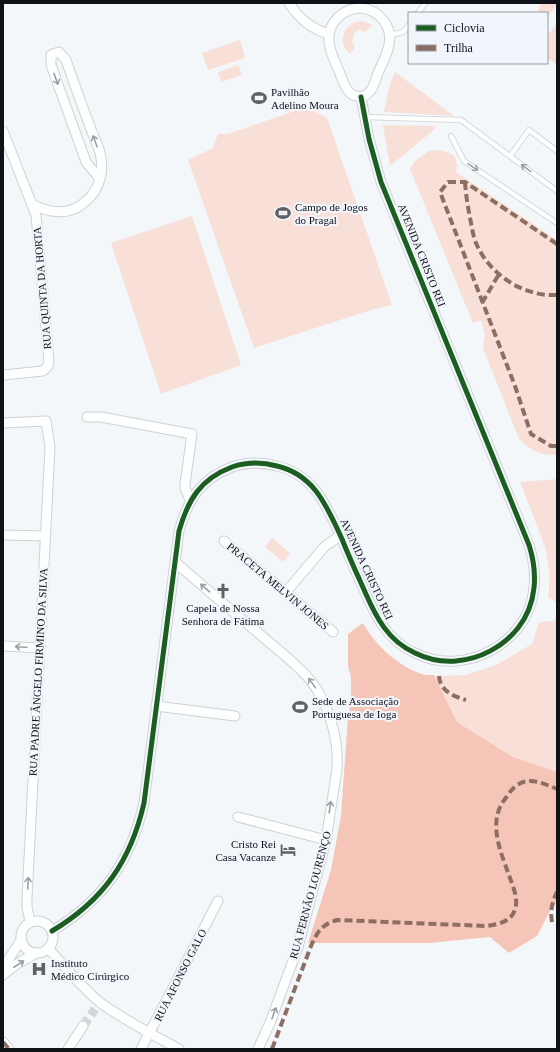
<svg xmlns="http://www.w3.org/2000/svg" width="560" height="1052" font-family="'Times New Roman',serif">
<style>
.green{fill:#f8dfd8}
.forest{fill:#f5c6b7}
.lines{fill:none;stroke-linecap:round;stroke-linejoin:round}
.street-tunnel{stroke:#d2d5d8;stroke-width:9;stroke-dasharray:9 4.5;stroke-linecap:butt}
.lane-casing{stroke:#ced1d5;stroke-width:6}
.street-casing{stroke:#ced1d5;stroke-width:11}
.lane{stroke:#fdfefe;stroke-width:4.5}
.street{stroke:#fdfefe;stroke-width:9}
.quiet{stroke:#8d6e63;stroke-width:4;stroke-dasharray:8 4;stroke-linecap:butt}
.cycleway-casing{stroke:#f2f6fc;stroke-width:8}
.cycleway{stroke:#1b5e20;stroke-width:5}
.oneway{stroke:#9da0a2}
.labels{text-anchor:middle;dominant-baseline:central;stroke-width:4;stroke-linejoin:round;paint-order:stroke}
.poi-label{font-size:11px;fill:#0e1217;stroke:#f2f6fc;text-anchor:start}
.street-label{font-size:11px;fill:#0e1217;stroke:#f2f6fc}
</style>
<rect width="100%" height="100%" fill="#f4f7fa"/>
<g class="green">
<path d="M541,3h16l-10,16v-6h-10z"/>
<path d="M360,21l6,1 6,3 -6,7 -7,-2 -5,4 -2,7 3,6 -5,7c-13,-12 -7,-30 10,-33z"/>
<path d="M557,23v42l-10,-7v-22z"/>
<path d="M240,40l5,18 -37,12 -6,-17z"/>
<path d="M238,65l4,10 -21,7 -3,-10z"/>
<path d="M395,72l59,44 -70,-4 5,-25z"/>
<path d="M306,107l21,11 65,187 -18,4 -120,39 -66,-188 25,-12 5,-14h10z"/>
<path d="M383,125l52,1v3l-45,37z"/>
<path d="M430,150c16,0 31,3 26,22l101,68v215c-15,1 -28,-5 -38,-16l-36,-91 2,-13 -4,-15 -8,3 -63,-154 4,-7z"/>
<path d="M192,216l49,149 -80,29 -50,-151z"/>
<path d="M557,479v124l-9,-6 2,-20 -4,-28 -26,-67z"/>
<path d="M272,538l18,15 -7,9 -18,-15z"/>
<path d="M557,612v160l-44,-15 -56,-35 -23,-47 5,1 27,-1 30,-10 36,-21 7,-22 15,-1z"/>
</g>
<path class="forest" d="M363,623c12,22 33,41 56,50 4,2 10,2 15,2l23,47 56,35 44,15v131l-6,6 -14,27 -28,17 -19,-16 -61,6h-121l23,-73 10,-54 7,-100 3,-17v-22l-3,-11v-32z"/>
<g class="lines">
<path class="street-tunnel" d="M83,1026l12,-17"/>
<defs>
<g id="lane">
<path d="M418,13l7,-10"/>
<path d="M390,35l13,-3 6,-7"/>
<path d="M365,117l96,3 96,71"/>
<path d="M451,136l13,25 93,62"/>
<path d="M510,156l19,-26 28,21"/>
</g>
<g id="street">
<path d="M289,3c10,16 22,26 40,31"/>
<path d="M361,8c18,2 32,18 28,37 -2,10 -7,19 -11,28 -4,11 -5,20 -17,24 -4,-1 -8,-1 -11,-4 -6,-6 -8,-15 -11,-22 -4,-9 -9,-19 -10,-29 -2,-19 14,-34 32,-34z"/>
<path d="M3,131l33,84 13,146 -1,5 -5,5 -40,4"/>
<path d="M32,204c15,8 34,12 49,1 16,-11 23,-28 20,-47 -1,-10 -7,-20 -10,-29 -9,-23 -17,-46 -25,-69l-7,-8 -8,3v10l35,97 14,17"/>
<path d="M87,417h14l91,17 -7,50v4l5,12"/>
<path d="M3,423l43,-2 4,26 -23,451v9l3,15"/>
<path d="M3,535l42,1"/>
<path d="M224,541l109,91"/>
<path d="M175,562c29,25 58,50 88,75 16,14 34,27 47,43 19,23 29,60 27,89l-11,71 -28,107 -28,76 -12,26"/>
<path d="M286,592l39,-46 15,-10"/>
<path d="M3,646l37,2"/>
<path d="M156,706l79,10"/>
<path d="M238,817l88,23"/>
<circle cx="37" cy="937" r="16"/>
<path d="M52,931c52,-31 79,-71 92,-128l35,-272c9,-31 21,-52 53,-64 15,-5 30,-5 45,-1 38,9 50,41 65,73 7,18 15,35 23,53 11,25 23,49 50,61 12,6 27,9 41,8 24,-2 47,-14 62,-33 19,-24 20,-55 11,-83l-148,-363 -12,-43 -8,-42"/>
<path d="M48,948c17,19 34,40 54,56 24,17 51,31 77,45"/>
<path d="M3,968l18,-28"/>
<path d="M3,975l14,-11 19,-11"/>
<path d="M3,1042l6,7"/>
<path d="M68,1049l15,-23"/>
<path d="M141,1049l77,-148"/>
</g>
</defs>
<use href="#lane" class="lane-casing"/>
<use href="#street" class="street-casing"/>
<use href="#lane" class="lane"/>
<use href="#street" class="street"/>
<g class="quiet">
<path d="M465,182c1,16 4,31 7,46 1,5 2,11 4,15 13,31 47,54 81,52"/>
<path d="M557,244l-92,-62h-17l-8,10 75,194 16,48 20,12h6"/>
<path d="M482,303l17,-29"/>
<path d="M439,676c1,15 14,20 27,24"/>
<path d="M552,922c-2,-11 0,-20 5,-30"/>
<path d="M3,1042l6,7"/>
<path d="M272,1049l39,-103c7,-15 10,-21 26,-26l150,6c13,-2 27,-5 29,-21 1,-9 -3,-19 -6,-27 -8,-23 -20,-48 -10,-71 2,-5 7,-10 10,-15 14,-18 30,-10 47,-3"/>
</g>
<defs>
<path id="cycleway" d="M52,931c52,-31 79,-71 92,-128l35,-272c9,-31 21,-52 53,-64 15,-5 30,-5 45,-1 38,9 50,41 65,73 7,18 15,35 23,53 11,25 23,49 50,61 12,6 27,9 41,8 24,-2 47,-14 62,-33 19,-24 20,-55 11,-83l-148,-363 -12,-43 -8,-42"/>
</defs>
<use href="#cycleway" class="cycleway-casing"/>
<use href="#cycleway" class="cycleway"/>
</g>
<defs><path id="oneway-shaft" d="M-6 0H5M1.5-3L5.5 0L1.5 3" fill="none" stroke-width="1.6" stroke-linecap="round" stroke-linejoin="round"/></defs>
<g class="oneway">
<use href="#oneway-shaft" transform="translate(56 79) rotate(70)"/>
<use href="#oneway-shaft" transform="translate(95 141) rotate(-110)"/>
<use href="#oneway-shaft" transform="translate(473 167) rotate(34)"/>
<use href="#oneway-shaft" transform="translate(526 168) rotate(-144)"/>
<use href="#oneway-shaft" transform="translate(205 588) rotate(-139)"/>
<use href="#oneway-shaft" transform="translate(21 647) rotate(-177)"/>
<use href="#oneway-shaft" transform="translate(312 683) rotate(-125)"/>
<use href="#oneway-shaft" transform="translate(330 807) rotate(-82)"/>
<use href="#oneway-shaft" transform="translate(28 883) rotate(-87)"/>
<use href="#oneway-shaft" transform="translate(19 964) rotate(-33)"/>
<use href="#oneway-shaft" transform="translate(274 1013) rotate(-70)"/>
</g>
<defs>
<symbol id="stadium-bare" viewBox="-9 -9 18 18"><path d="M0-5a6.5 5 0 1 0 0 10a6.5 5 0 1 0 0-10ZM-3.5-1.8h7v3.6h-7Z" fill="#5e6266" stroke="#f2f6fc" stroke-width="2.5" paint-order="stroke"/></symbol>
<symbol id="church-bare" viewBox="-9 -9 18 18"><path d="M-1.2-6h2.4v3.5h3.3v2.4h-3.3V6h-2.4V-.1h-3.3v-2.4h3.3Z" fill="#5e6266" stroke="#f2f6fc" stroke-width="2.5" paint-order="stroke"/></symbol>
<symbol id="hotel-bare" viewBox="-9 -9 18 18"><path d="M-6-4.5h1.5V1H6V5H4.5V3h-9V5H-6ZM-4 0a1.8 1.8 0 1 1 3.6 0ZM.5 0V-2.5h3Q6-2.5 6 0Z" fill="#5e6266" stroke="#f2f6fc" stroke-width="2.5" paint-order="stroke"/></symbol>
<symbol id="hospital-bare" viewBox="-9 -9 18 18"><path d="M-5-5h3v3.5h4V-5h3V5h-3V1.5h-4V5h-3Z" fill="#5e6266" stroke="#f2f6fc" stroke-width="2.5" paint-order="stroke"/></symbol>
</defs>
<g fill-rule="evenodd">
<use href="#stadium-bare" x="248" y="87" width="22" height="22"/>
<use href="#stadium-bare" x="272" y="202" width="22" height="22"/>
<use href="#church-bare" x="212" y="580" width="22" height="22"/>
<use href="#stadium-bare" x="289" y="696" width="22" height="22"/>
<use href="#hotel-bare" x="277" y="839" width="22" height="22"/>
<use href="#hospital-bare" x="28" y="958" width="22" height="22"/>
</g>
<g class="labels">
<g class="poi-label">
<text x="271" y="92">Pavilhão<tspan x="271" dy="13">Adelino Moura</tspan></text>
<text x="295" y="207">Campo de Jogos<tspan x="295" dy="13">do Pragal</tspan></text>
<text x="223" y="608" text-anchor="middle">Capela de Nossa<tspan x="223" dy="13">Senhora de Fátima</tspan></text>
<text x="312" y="701">Sede de Associação<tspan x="312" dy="13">Portuguesa de Ioga</tspan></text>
<text x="276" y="844" text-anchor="end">Cristo Rei<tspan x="276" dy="13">Casa Vacanze</tspan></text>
<text x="51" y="963">Instituto<tspan x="51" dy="13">Médico Cirúrgico</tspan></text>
</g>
<g class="street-label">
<text transform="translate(422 255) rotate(68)">AVENIDA CRISTO REI</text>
<text transform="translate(42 288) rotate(-95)">RUA QUINTA DA HORTA</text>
<text transform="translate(367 569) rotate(65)">AVENIDA CRISTO REI</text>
<text transform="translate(278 586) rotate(40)">PRACETA MELVIN JONES</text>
<text transform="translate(38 672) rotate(-87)">RUA PADRE ÂNGELO FIRMINO DA SILVA</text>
<text transform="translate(310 895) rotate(-75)">RUA FERNÃO LOURENÇO</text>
<text transform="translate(180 975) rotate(-63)">RUA AFONSO GALO</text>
</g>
</g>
<rect width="560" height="1052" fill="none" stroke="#0e1217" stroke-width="8"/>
<rect x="408" y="12" width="140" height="52" fill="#f2f6fc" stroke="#979ba0"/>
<rect x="416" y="25" width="20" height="6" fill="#1b5e20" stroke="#979ba0"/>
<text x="444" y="32" font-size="12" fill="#0e1217">Ciclovia</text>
<rect x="416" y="45" width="20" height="6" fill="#8d6e63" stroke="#979ba0"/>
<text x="444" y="52" font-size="12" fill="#0e1217">Trilha</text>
</svg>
